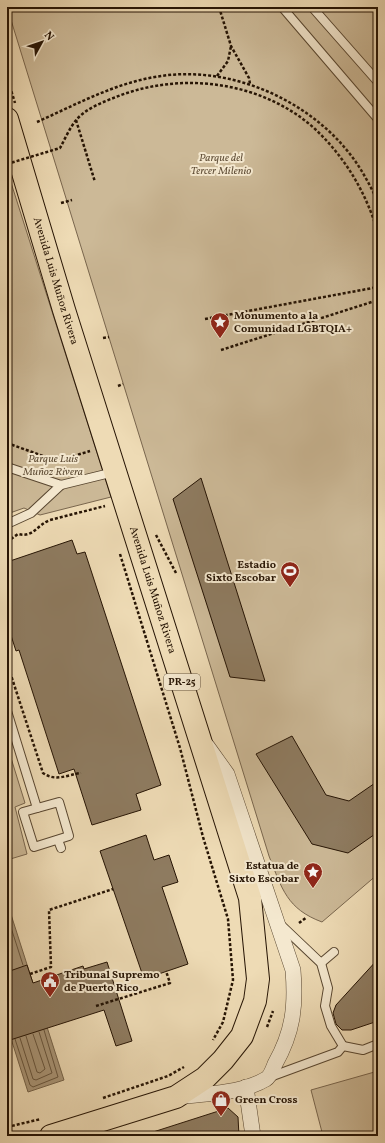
<svg xmlns="http://www.w3.org/2000/svg" width="385" height="1143" font-family="Vollkorn,serif">
<style>
.green{fill:#ccb997;stroke:#79664e}
.water{fill:#aa9779;stroke:#75634a}
.lines{fill:none;stroke-linecap:round;stroke-linejoin:round}
.shore{stroke:#68563e;stroke-width:1}
.building{fill:#8e7b60;stroke:#261404}
.service-casing{stroke:#584630;stroke-width:10}
.minor-casing{stroke:#584630;stroke-width:16}
.primary-casing{stroke:#261404;stroke-width:24}
.path{stroke:#261404;stroke-width:2.5;stroke-dasharray:3 2;stroke-linecap:butt}
.service{stroke:#f4e8cf;stroke-width:8}
.minor{stroke:#f4e8cf;stroke-width:15}
.primary{stroke:#eedbb5;stroke-width:22}
.path-bridge{stroke:#261404;stroke-width:2.5;stroke-dasharray:3 2;stroke-linecap:butt}
.labels{text-anchor:middle;dominant-baseline:central;stroke-width:4;stroke-linejoin:round;paint-order:stroke}
.shield{fill:#f4e8cf;stroke:#645441;stroke-width:1}
.shield-label{font-size:10px;font-weight:bold;fill:#261404}
.park-label{font-size:11px;font-style:italic;fill:#604e37;stroke:#f4e8cf}
.street-label{font-size:11px;fill:#261404;stroke:#f4e8cf}
.poi-label{font-size:11px;font-weight:bold;fill:#261404;stroke:#f4e8cf;text-anchor:start}
</style>
<rect width="100%" height="100%" fill="#eedbb5"/>
<filter id="stains"><feTurbulence type="fractalNoise" baseFrequency=".005" numOctaves="4"/><feColorMatrix values="0 0 0 0 .2 0 0 0 0 .09 0 0 0 0 .02 0 0 0 .5 -.17"/></filter>
<radialGradient id="worn" r=".72"><stop offset=".6" stop-color="#630" stop-opacity="0"/><stop offset="1" stop-color="#630" stop-opacity=".3"/></radialGradient>
<g class="green">
<path d="M7,7h371v867l-56,48c-35,-13 -40,-33 -53,-66z"/>
<path d="M7,170l104,327 -71,18 -16,-7 -17,6z"/>
<path d="M7,745l18,58 -10,4 12,47 -20,6z"/>
<path d="M378,1071v65h-55l-12,-46z"/>
</g>
<path class="water" d="M7,902l57,178 -36,12 -21,-66z"/>
<g class="lines">
<g class="shore">
<path d="M7,915l16,50"/>
<path d="M26,1036l11,36 3,1 5,-4 -12,-35"/>
<path d="M20,1038l13,41 3,1 16,-7 -13,-41"/>
<path d="M15,1039l15,46 3,2 25,-10 -14,-47"/>
</g>
</g>
<g class="building">
<path d="M201,478l64,203 -35,-4 -57,-178z"/>
<path d="M72,540l5,14 8,-2 76,233 -25,9 5,16 -49,15 -18,-56 -15,5 -40,-124 -3,1 -9,-28v-51l4,-1 -4,-9z"/>
<path d="M292,736l34,59 23,6 29,-20v51l-30,21 -36,-9 -56,-90z"/>
<path d="M146,835l8,25 15,-5 9,27 -16,5 26,77 -44,15 -44,-128z"/>
<path d="M378,959v62l-27,9h-9l-6,-6 -3,-11 3,-8z"/>
<path d="M107,962l25,79 -16,5 -12,-36 -97,31v-69l20,-7 6,18 50,-17 1,3z"/>
<path d="M228,1108l10,9 1,19h-89v-3z"/>
</g>
<g class="lines">
<defs>
<g id="service">
<path d="M282,7l96,112"/>
<path d="M312,7l66,75"/>
<path d="M7,467l54,18 53,-13"/>
<path d="M7,524l24,-11 30,-28"/>
<path d="M7,711l30,97"/>
<path d="M59,802l10,34 -35,11 -11,-35z"/>
<path d="M58,840l3,8"/>
<path d="M281,925l40,38 7,25 -3,18 6,20 12,20"/>
<path d="M321,963l13,-11"/>
<path d="M343,1046l20,4 15,-6"/>
<path d="M270,1077l68,-25 5,-6"/>
</g>
<g id="minor">
<path d="M246,1087l7,49"/>
<path d="M179,1097c28,-4 62,-3 87,-18 4,-2 7,-10 9,-15 18,-32 21,-57 18,-94l-66,-196 -20,-28"/>
</g>
<g id="primary">
<path id="s1" d="M7,119l57,191 186,588 8,81 -3,22 -13,35 -19,24 -18,18 -29,19 -125,39"/>
</g>
</defs>
<use href="#service" class="service-casing"/>
<use href="#minor" class="minor-casing"/>
<use href="#primary" class="primary-casing"/>
<g class="path">
<path d="M219,7l12,39 18,32 1,6"/>
<path d="M217,76l11,-15 3,-15"/>
<path d="M7,77l8,26"/>
<path d="M76,120l19,62"/>
<path d="M37,122c40,-18 80,-40 124,-46 67,-10 141,21 184,72 14,16 24,35 33,54"/>
<path d="M61,203l11,-3"/>
<path d="M205,319l173,-32"/>
<path d="M103,338l6,-1"/>
<path d="M221,350l157,-50"/>
<path d="M118,386l5,-2"/>
<path d="M7,443l50,18 33,-10"/>
<path d="M156,535l20,38"/>
<path d="M7,542l11,-8c15,4 19,-9 32,-14l55,-14"/>
<path d="M120,554l60,194 23,89 25,82 5,61 -10,42 -10,18"/>
<path d="M7,663l36,110c13,9 23,2 38,0"/>
<path d="M299,923l8,-6"/>
<path d="M30,974l21,-7 -2,-57 64,-21"/>
<path d="M96,1006l74,-23 -4,-12"/>
<path d="M267,1027l6,-16"/>
<path d="M103,1098l65,-22 16,-9"/>
<path d="M7,1127l34,-8"/>
</g>
<use href="#service" class="service"/>
<use href="#minor" class="minor"/>
<use href="#primary" class="primary"/>
<path class="path-bridge" d="M7,164l53,-16c5,-9 10,-21 17,-29 10,-11 26,-17 39,-22 65,-26 145,-16 198,31 31,29 52,64 64,105"/>
</g>
<defs>
<symbol id="sight-pin" viewBox="-11 -11 22 30"><path d="M0 17L-7.5 6A9.5 9.5 0 1 1 7.5 6Z" fill="#8f2418" stroke="#f4e8cf"/><path d="M0-6L1.8-2.2L6-1.7L2.9 1.2L3.7 5.4L0 3.3L-3.7 5.4L-2.9 1.2L-6-1.7L-1.8-2.2Z" fill="#fff"/></symbol>
<symbol id="stadium-pin" viewBox="-11 -11 22 30"><path d="M0 17L-7.5 6A9.5 9.5 0 1 1 7.5 6Z" fill="#8f2418" stroke="#f4e8cf"/><path d="M0-5a6.5 5 0 1 0 0 10a6.5 5 0 1 0 0-10ZM-3.5-1.8h7v3.6h-7Z" fill="#fff"/></symbol>
<symbol id="civic-pin" viewBox="-11 -11 22 30"><path d="M0 17L-7.5 6A9.5 9.5 0 1 1 7.5 6Z" fill="#8f2418" stroke="#f4e8cf"/><path d="M-.6-6.5H3V-4.5H.6V-3L4-1V1h2V6H-6V1h2V-1L-.6-3ZM-1.2 2.5V6h2.4V2.5Z" fill="#fff"/></symbol>
<symbol id="shop-pin" viewBox="-11 -11 22 30"><path d="M0 17L-7.5 6A9.5 9.5 0 1 1 7.5 6Z" fill="#8f2418" stroke="#f4e8cf"/><path d="M-5-2.5h2.3a2.7 3.5 0 0 1 5.4 0H5L5.5 6h-11ZM-1.5-2.5h3a1.5 2.3 0 0 0-3 0Z" fill="#fff"/></symbol>
</defs>
<g fill-rule="evenodd">
<use href="#sight-pin" x="209" y="311" width="22" height="30"/>
<use href="#stadium-pin" x="279" y="560" width="22" height="30"/>
<use href="#sight-pin" x="302" y="861" width="22" height="30"/>
<use href="#civic-pin" x="39" y="970" width="22" height="30"/>
<use href="#shop-pin" x="210" y="1089" width="22" height="30"/>
</g>
<g class="labels">
<rect class="shield" x="164" y="674" width="36" height="16" rx="3"/>
<g class="shield-label">
<text x="182" y="682">PR-25</text>
</g>
<g class="park-label">
<text x="221" y="158">Parque del<tspan x="221" dy="13">Tercer Milenio</tspan></text>
<text x="53" y="459">Parque Luis<tspan x="53" dy="13">Muñoz Rivera</tspan></text>
</g>
<g class="street-label">
<text stroke="none"><textPath href="#s1" startOffset="169">Avenida Luis Muñoz Rivera</textPath></text>
<text stroke="none"><textPath href="#s1" startOffset="493">Avenida Luis Muñoz Rivera</textPath></text>
</g>
<g class="poi-label">
<text x="234" y="316">Monumento a la<tspan x="234" dy="13">Comunidad LGBTQIA+</tspan></text>
<text x="276" y="565" text-anchor="end">Estadio<tspan x="276" dy="13">Sixto Escobar</tspan></text>
<text x="299" y="866" text-anchor="end">Estatua de<tspan x="299" dy="13">Sixto Escobar</tspan></text>
<text x="64" y="975">Tribunal Supremo<tspan x="64" dy="13">de Puerto Rico</tspan></text>
<text x="235" y="1100">Green Cross</text>
</g>
</g>
<rect width="385" height="1143" fill="none" stroke="#eedbb5" stroke-width="24"/>
<rect x="8" y="8" width="369" height="1127" fill="none" stroke="#261404" stroke-width="2"/>
<rect x="12" y="12" width="361" height="1119" fill="none" stroke="#261404"/>
<g transform="translate(42 42) rotate(50)" stroke="#f4e8cf" stroke-width="3" paint-order="stroke">
<path d="M0-3L7 15L0 10L-7 15Z" fill="#261404"/>
<text y="-6" font-size="11" font-weight="bold" text-anchor="middle" fill="#261404">N</text>
</g>
<rect width="100%" height="100%" filter="url(#stains)"/>
<rect width="100%" height="100%" fill="url(#worn)"/>
</svg>
